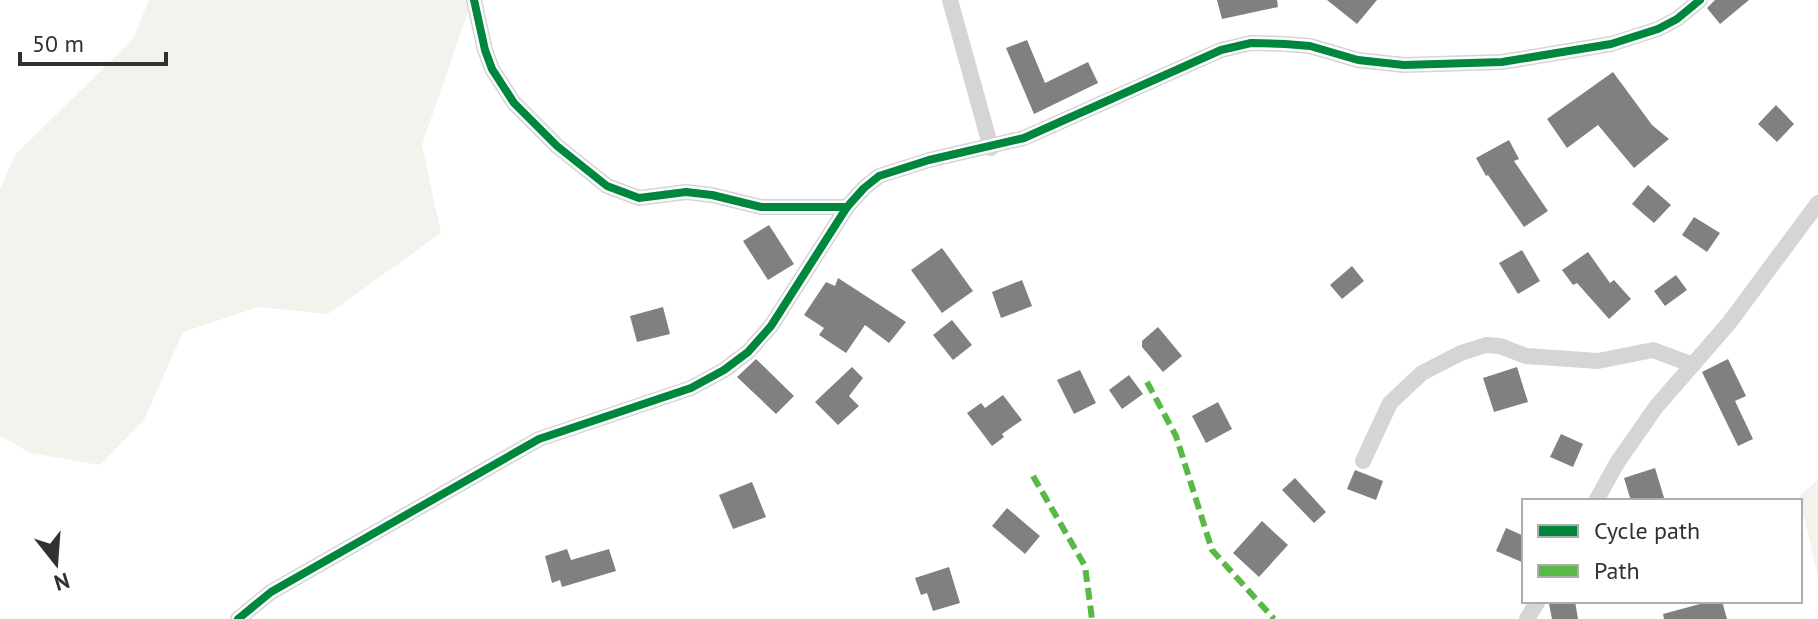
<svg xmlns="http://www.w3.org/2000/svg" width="1818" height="619" font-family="'PT Sans',sans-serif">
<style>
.green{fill:#f2f3ed}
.building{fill:#808080}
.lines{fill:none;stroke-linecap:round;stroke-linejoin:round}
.minor{stroke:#d5d5d5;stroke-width:16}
.quiet{stroke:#58b947;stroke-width:6;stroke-dasharray:12 6;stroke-linecap:butt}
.cycleway-casing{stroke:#fff;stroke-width:13}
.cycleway{stroke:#00873e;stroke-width:8}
</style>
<rect width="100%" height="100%" fill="#fff"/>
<g class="green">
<path d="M149,0h323l-50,145 19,88 -113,81 -70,-7 -75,25 -39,88 -44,45 -69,-12 -31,-17v-247l15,-34 118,-116z"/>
<path d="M1818,480v97l-19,-81z"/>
</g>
<g class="building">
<path d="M1217,0h60l1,7 -56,12z"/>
<path d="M1327,0h50l-20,24z"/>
<path d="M1715,0h34l-29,24 -13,-16z"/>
<path d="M1027,40l18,43 43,-21 10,21 -64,31 -28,-66z"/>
<path d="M1613,72l39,53 17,14 -35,29 -36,-43 -31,23 -20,-29z"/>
<path d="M1776,105l18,19 -17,18 -19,-18z"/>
<path d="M1509,140l10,19 -5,2 34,50 -24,16 -36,-52 -2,1 -10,-18z"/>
<path d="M1648,185l23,20 -17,18 -22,-19z"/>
<path d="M1694,217l26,16 -13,19 -25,-17z"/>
<path d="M769,225l25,39 -26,16 -25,-39z"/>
<path d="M942,248l31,43 -31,22 -31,-43z"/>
<path d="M1522,250l18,31 -22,13 -19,-31z"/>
<path d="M1588,252l22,31 4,-3 17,19 -22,20 -32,-36 -4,2 -11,-15z"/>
<path d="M1352,266l12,15 -22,18 -12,-14z"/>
<path d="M1676,275l11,15 -22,16 -11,-15z"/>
<path d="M838,278l68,44 -17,21 -24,-18 -19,28 -27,-18 5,-7 -20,-13 22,-33 9,4z"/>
<path d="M1022,280l10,26 -31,12 -9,-26z"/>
<path d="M663,307l7,27 -33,8 -7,-26z"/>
<path d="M952,320l20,25 -19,15 -20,-25z"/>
<path d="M1158,327l24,29 -19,16 -21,-25v-6z"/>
<path d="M756,359l38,37 -18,18 -39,-37z"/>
<path d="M1728,359l18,37 -11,5 18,38 -15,7 -36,-74z"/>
<path d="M852,367l11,11 -14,18 10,10 -21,19 -23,-23z"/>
<path d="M1517,367l11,35 -34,10 -11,-34z"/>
<path d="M1080,370l16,33 -22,11 -17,-34z"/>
<path d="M1129,375l14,19 -21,15 -13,-19z"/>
<path d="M1003,395l19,25 -20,14 2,3 -12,9 -25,-33 14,-10 4,5z"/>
<path d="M1218,402l14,27 -26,14 -14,-27z"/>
<path d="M1561,434l22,10 -10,23 -23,-10z"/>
<path d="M1655,468l10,33h-34l-7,-23z"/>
<path d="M1355,470l28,11 -7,19 -29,-11z"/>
<path d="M1295,478l31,34 -12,11 -32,-33z"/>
<path d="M752,482l14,35 -33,12 -14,-34z"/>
<path d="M1007,508l33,28 -15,18 -33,-28z"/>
<path d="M1262,521l26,24 -29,32 -26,-24z"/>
<path d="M1506,528l18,8v27l-28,-12z"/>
<path d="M567,549l4,11 38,-11 7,22 -54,16 -2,-7 -8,3 -7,-27z"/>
<path d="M949,567l11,36 -27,8 -6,-18 -6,2 -6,-17z"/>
<path d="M1564,601h11l3,18h-26l-3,-15z"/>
<path d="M1711,601h11l5,18h-63l-1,-5z"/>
</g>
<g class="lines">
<g class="minor">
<path d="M474,0l11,50 7,19 22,34 43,43 50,40 32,12 47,-6 26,3 49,12h86"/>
<path d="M950,0l41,148"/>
<path d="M1363,461l27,-58 32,-30 39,-20 25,-8 14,1 26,10 72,5 55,-11 40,15"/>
<path d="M1596,501l21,-38 39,-56 73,-84 89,-120"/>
<path d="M238,619l33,-27 268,-153 152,-51 33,-18 24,-18 23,-26 76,-119 17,-19 15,-12 50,-16 95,-22 197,-88 30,-7 34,1 25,2 48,14 46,5 98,-3 109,-18 47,-15 19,-10 23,-19"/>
<path d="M1527,619l11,-18"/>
</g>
<g class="quiet">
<path d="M1147,382l29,54 36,114 62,69"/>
<path d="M1033,476l52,90 7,53"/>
</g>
<defs>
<g id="cycleway">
<path d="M474,0l11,50 7,19 22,34 43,43 50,40 32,12 47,-6 26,3 49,12h86"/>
<path d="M238,619l33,-27 268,-153 152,-51 33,-18 24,-18 23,-26 76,-119 17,-19 15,-12 50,-16 95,-22 197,-88 30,-7 34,1 25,2 48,14 46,5 98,-3 109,-18 47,-15 19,-10 23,-19"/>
</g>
</defs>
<use href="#cycleway" class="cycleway-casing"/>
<use href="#cycleway" class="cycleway"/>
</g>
<rect x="1522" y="499" width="280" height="104" fill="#ffffff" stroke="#adadad" stroke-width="2"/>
<rect x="1538" y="525" width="40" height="12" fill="#00873e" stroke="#adadad" stroke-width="2"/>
<text x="1594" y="539" font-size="24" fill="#313131">Cycle path</text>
<rect x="1538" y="565" width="40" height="12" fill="#58b947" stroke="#adadad" stroke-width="2"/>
<text x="1594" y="579" font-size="24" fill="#313131">Path</text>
<g transform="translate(56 563) rotate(163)" stroke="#ffffff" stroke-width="6" paint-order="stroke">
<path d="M0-6L14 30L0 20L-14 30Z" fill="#313131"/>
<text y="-12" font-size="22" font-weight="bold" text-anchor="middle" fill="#313131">N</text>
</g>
<path d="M20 52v12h146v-12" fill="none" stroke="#313131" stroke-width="4"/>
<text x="32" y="52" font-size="24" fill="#313131" stroke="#ffffff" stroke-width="6" paint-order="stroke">50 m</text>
</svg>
